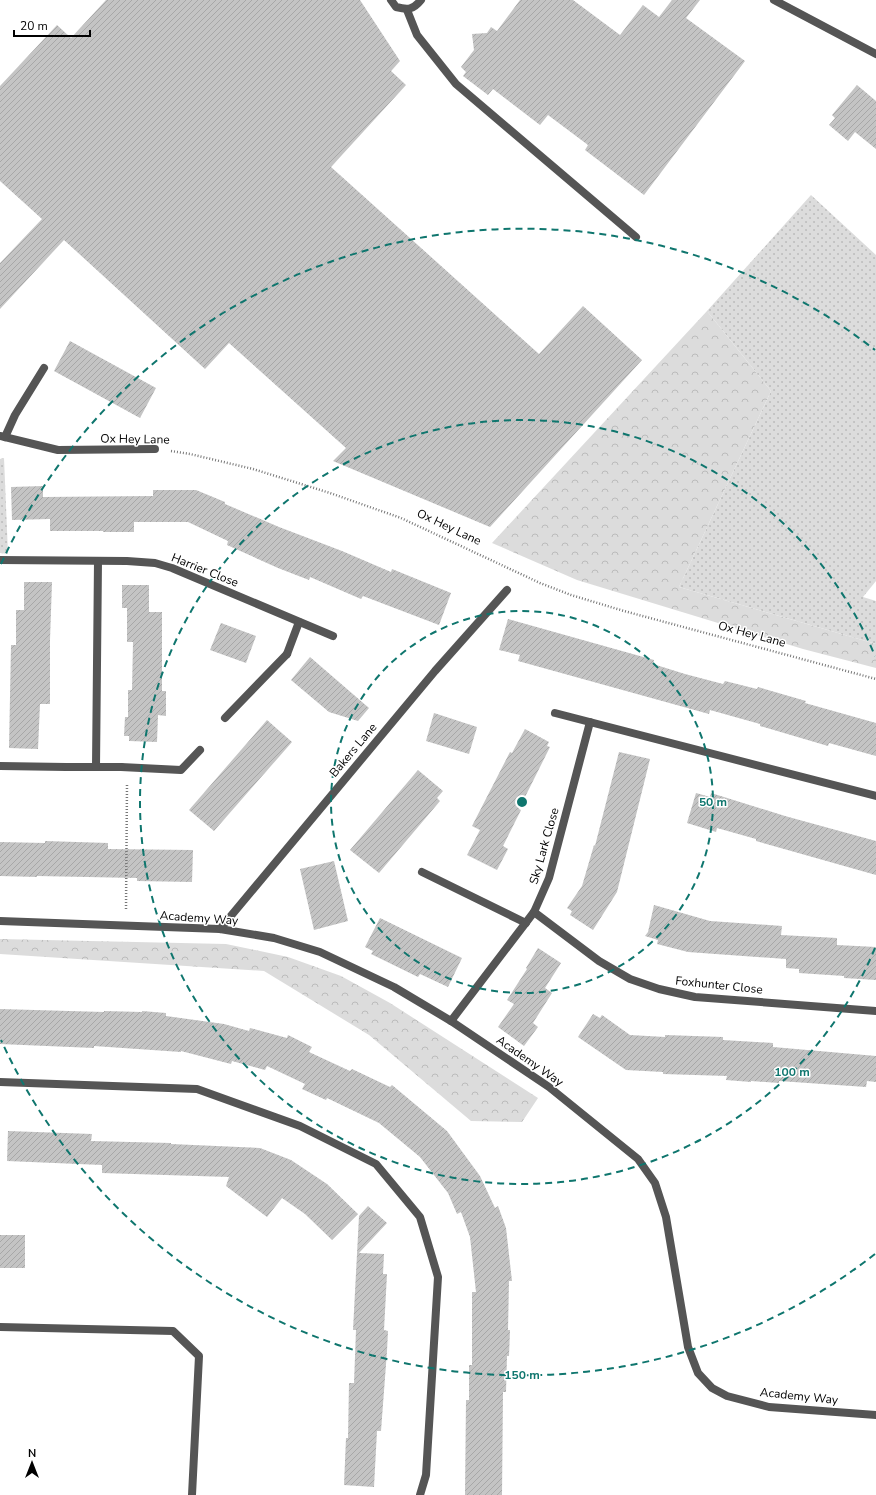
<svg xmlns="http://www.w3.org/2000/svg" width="876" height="1495" font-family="'Nunito Sans',sans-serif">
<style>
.grass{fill:url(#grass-dots)}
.forest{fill:url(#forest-crowns)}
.building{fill:url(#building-hatch)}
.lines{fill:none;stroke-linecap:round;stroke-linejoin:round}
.path{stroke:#777;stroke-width:2.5;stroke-dasharray:1 2;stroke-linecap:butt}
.lane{stroke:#555;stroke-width:8}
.street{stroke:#555;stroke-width:8}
.ring{fill:none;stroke:#0f766e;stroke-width:2;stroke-dasharray:7 5}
.labels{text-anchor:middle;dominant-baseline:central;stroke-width:3;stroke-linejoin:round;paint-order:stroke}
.street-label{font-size:12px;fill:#000;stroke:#fff}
.centre{fill:#0f766e;stroke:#fff;stroke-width:2}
.ring-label{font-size:12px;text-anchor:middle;font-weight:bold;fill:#0f766e;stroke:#fff;stroke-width:3;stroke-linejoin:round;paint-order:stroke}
</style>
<defs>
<pattern id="grass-dots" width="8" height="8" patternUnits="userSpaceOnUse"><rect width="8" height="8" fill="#dcdcdc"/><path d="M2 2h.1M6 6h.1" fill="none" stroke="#bbb" stroke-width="1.8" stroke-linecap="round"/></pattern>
<pattern id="forest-crowns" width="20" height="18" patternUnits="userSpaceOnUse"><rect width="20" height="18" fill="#dcdcdc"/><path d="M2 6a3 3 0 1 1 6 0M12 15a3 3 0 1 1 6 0" fill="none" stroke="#bbb"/></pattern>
<pattern id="building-hatch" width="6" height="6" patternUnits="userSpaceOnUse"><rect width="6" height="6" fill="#c4c4c4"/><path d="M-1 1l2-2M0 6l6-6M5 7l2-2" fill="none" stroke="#a7a7a7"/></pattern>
</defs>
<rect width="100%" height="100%" fill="#fff"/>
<g class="grass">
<path d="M811,195l65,60v326l-13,16 13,4v43l-197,-57 92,-196 -64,-80z"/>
<path d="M4,458l4,96 -8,-1v-94z"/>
</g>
<g class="forest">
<path d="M707,311l64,80 -92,196 197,57v24l-73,-19 -226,-69 -85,-37z"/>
<path d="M0,939l226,5 62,13 53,19 49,27 148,95 -16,24 -51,-1 -102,-86 -105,-64 -264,-17z"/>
</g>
<g class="building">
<path d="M106,0h254l40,61 -9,10 15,14 -75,82 208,187 44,-48 59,54 -152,167 -157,-66 13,-13 -117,-105 -24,26 -141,-129 -64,69v-46l42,-44 -42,-38v-95l57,-61 14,13z"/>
<path d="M520,0h53l47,35 23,-30 16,12 13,-17h28l-14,18 59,43 -101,134 -59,-45 3,-5 -40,-30 -8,10 -47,-36 -5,6 -25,-19 3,-4 -5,-5 13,-17 -2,-16 15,-1 4,-6 6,4z"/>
<path d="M857,85l19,16v48l-21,-17 -7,9 -19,-16 6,-7 -3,-3z"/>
<path d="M70,341l86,47 -16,30 -86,-47z"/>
<path d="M43,486v11l110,-1v-6h43l29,12v2l54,23 63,24 49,21 1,-3 59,24 -12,32 -76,-29 -2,3 -51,-22 -1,3 -31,-12 -51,-23 1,-4 -40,-19h-54v10h-31v-1h-53v-12l-38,1 -1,-33z"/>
<path d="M24,582h28l-2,58v64h-10l-2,45 -29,-1 2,-103h5v-35h8z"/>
<path d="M122,585h27v27h13v79h4v25l-8,-1 -1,27 -28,-1v-5h-5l1,-19h3v-27h4l1,-48h-6v-34h-5z"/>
<path d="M508,619l146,41 -1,4 32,10 38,10 2,-3 32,8 1,-2 48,14 -1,2 71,20v33l-47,-13 -1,3 -68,-20v-2l-50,-14 -1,4 -191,-53 2,-6 -21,-5z"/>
<path d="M221,623l35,13 -10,27 -36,-13z"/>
<path d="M310,657l59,51 -11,13 -29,-9 -38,-32z"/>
<path d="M434,713l43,14 -8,27 -43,-13z"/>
<path d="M267,720l25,22 -78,89 -25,-21z"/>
<path d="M525,729l24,13 -2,4 3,1 -31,62 2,1 -18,36 5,3 -11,21 -30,-15 13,-25 -8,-4 38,-74 2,1z"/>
<path d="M619,752l31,7 -33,133 -24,38 -23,-15 2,-4 -5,-3 15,-22 12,-41 1,1z"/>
<path d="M418,770l25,21 -6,7 3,3 -61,72 -29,-23z"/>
<path d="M696,793l14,4 1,-4 74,23 91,25v34l-120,-34v-2l-39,-11 -1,4 -29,-9z"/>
<path d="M45,841l63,2v6l85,1 -1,32 -55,-1v-3l-100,-2v1l-37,-1v-34l45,1z"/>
<path d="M334,861l14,60 -34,9 -14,-61z"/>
<path d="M654,905l56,16 72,5 -1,9 56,3v7l39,2v33l-32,-2v-2l-45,-3v-4l-13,-1v-9l-98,-7 -31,-8 1,-4 -13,-4 3,-4z"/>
<path d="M380,918l82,40 -14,29 -28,-13 -2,3 -47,-23 2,-3 -8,-4z"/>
<path d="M538,948l23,15 -16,25 7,5 -19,30 5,4 -14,19 -26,-19 16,-23 -7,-4 20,-31 -1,-1z"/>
<path d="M0,1009l104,3v-1l38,1v-1l24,2v3l58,8 25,7 1,-3 37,10 1,-3 24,12 -3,5 41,19 2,-2 38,18 2,-2 55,46 33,45 15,32 3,-2 8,22 6,53h-3l-1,49h2l-1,26h-2l-1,36h-3l-1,103h-37l1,-95h3v-35h3v-73h4l-6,-55 -9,-25 -4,2 -9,-21 -28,-36 -41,-34 -52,-25 -1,2 -24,-11 3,-5 -38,-18 -2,4 -33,-9 -1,3 -50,-13v1l-87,-6v2l-94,-4z"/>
<path d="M593,1014l7,4 2,-3 28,20 35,2v-2l58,2v3l50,3v4l103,9v26l-9,-1 -1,6 -87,-6v2l-28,-2v1l-25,-2 1,-4 -64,-2v-2l-37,-2 -48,-33z"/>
<path d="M8,1131l84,3 -1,7 80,2v1l89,4 31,12 36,24 31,30 -26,26 -27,-26 -23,-16 -15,19 -41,-31 3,-9 -127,-4v-8l-95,-4z"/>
<path d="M368,1206l19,17 -28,30 25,1 -1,20h4l-3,56 4,1 -1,20 -6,80h-4l-3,56 -30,-2 2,-47h2l1,-55h5l2,-53h-3l6,-114z"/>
<rect x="0" y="1235" width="25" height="33"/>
</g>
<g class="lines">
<g class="path">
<path d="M171,451l19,3 63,15 77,24 71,25 139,65 31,12 53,16 252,68"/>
<path d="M126,909l1,-125"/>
</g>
<g class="lane">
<path d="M407,10l10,25 39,49 180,153"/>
<path d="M225,718l62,-64"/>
<path d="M0,766l66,1"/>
<path d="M121,767l60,3 19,-20"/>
<path d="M422,872l104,51"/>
</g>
<g class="street">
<path d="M391,0l5,7c12,3 17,3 25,-7"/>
<path d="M774,0l102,54"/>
<path d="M0,436l58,14 97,-1"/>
<path d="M5,437l10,-22 29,-47"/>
<path d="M0,560l127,1 28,2 17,5 161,68"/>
<path d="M287,654l12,-32"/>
<path d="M555,713l321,83"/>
<path d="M66,767h55"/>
<path d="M96,767l2,-206"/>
<path d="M534,912l65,49 31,18 29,10 36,8 181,14"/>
<path d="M0,921l220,8 54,9 46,14 74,35 57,34 98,66 89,72 17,24 11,34 22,130 10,26 14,15 15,8 42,11 107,8"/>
<path d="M220,929l215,-258 72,-81"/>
<path d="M451,1021l83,-109 15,-34 41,-156"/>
<path d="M0,1082l197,7 103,37 76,38 44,53 18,60 -12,198 -6,20"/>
<path d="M0,1327l173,4 26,25 -7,139"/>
</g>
</g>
<g class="ring">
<circle cx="522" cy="802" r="191"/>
<path d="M875 948A382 382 0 1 1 875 656"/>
<path d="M875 1254A573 573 0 0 1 1 1040M1 564A573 573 0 0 1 875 350"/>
</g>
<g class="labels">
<g class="street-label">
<text transform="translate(135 439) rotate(1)">Ox Hey Lane</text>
<text transform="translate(449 527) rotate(25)">Ox Hey Lane</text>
<text transform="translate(205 570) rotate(22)">Harrier Close</text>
<text transform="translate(752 634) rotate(15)">Ox Hey Lane</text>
<text transform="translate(353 750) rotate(-50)">Bakers Lane</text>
<text transform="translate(544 846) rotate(-74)">Sky Lark Close</text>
<text transform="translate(199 918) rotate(4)">Academy Way</text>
<text transform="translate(719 985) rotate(6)">Foxhunter Close</text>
<text transform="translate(530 1061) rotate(35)">Academy Way</text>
<text transform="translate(799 1396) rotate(6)">Academy Way</text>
</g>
</g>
<circle cx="522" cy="802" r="6" class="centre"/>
<g class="ring-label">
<text x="713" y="806">50 m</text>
<text x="792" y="1076">100 m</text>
<text x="522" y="1379">150 m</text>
</g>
<g transform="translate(32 1463)" stroke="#ffffff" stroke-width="3" paint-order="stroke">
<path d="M0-3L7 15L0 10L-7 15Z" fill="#000000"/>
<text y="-6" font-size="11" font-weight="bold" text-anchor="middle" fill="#000000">N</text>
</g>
<path d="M14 30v6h76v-6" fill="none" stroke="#000000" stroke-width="2"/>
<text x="20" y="30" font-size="12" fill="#000000" stroke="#ffffff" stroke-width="3" paint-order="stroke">20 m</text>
</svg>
